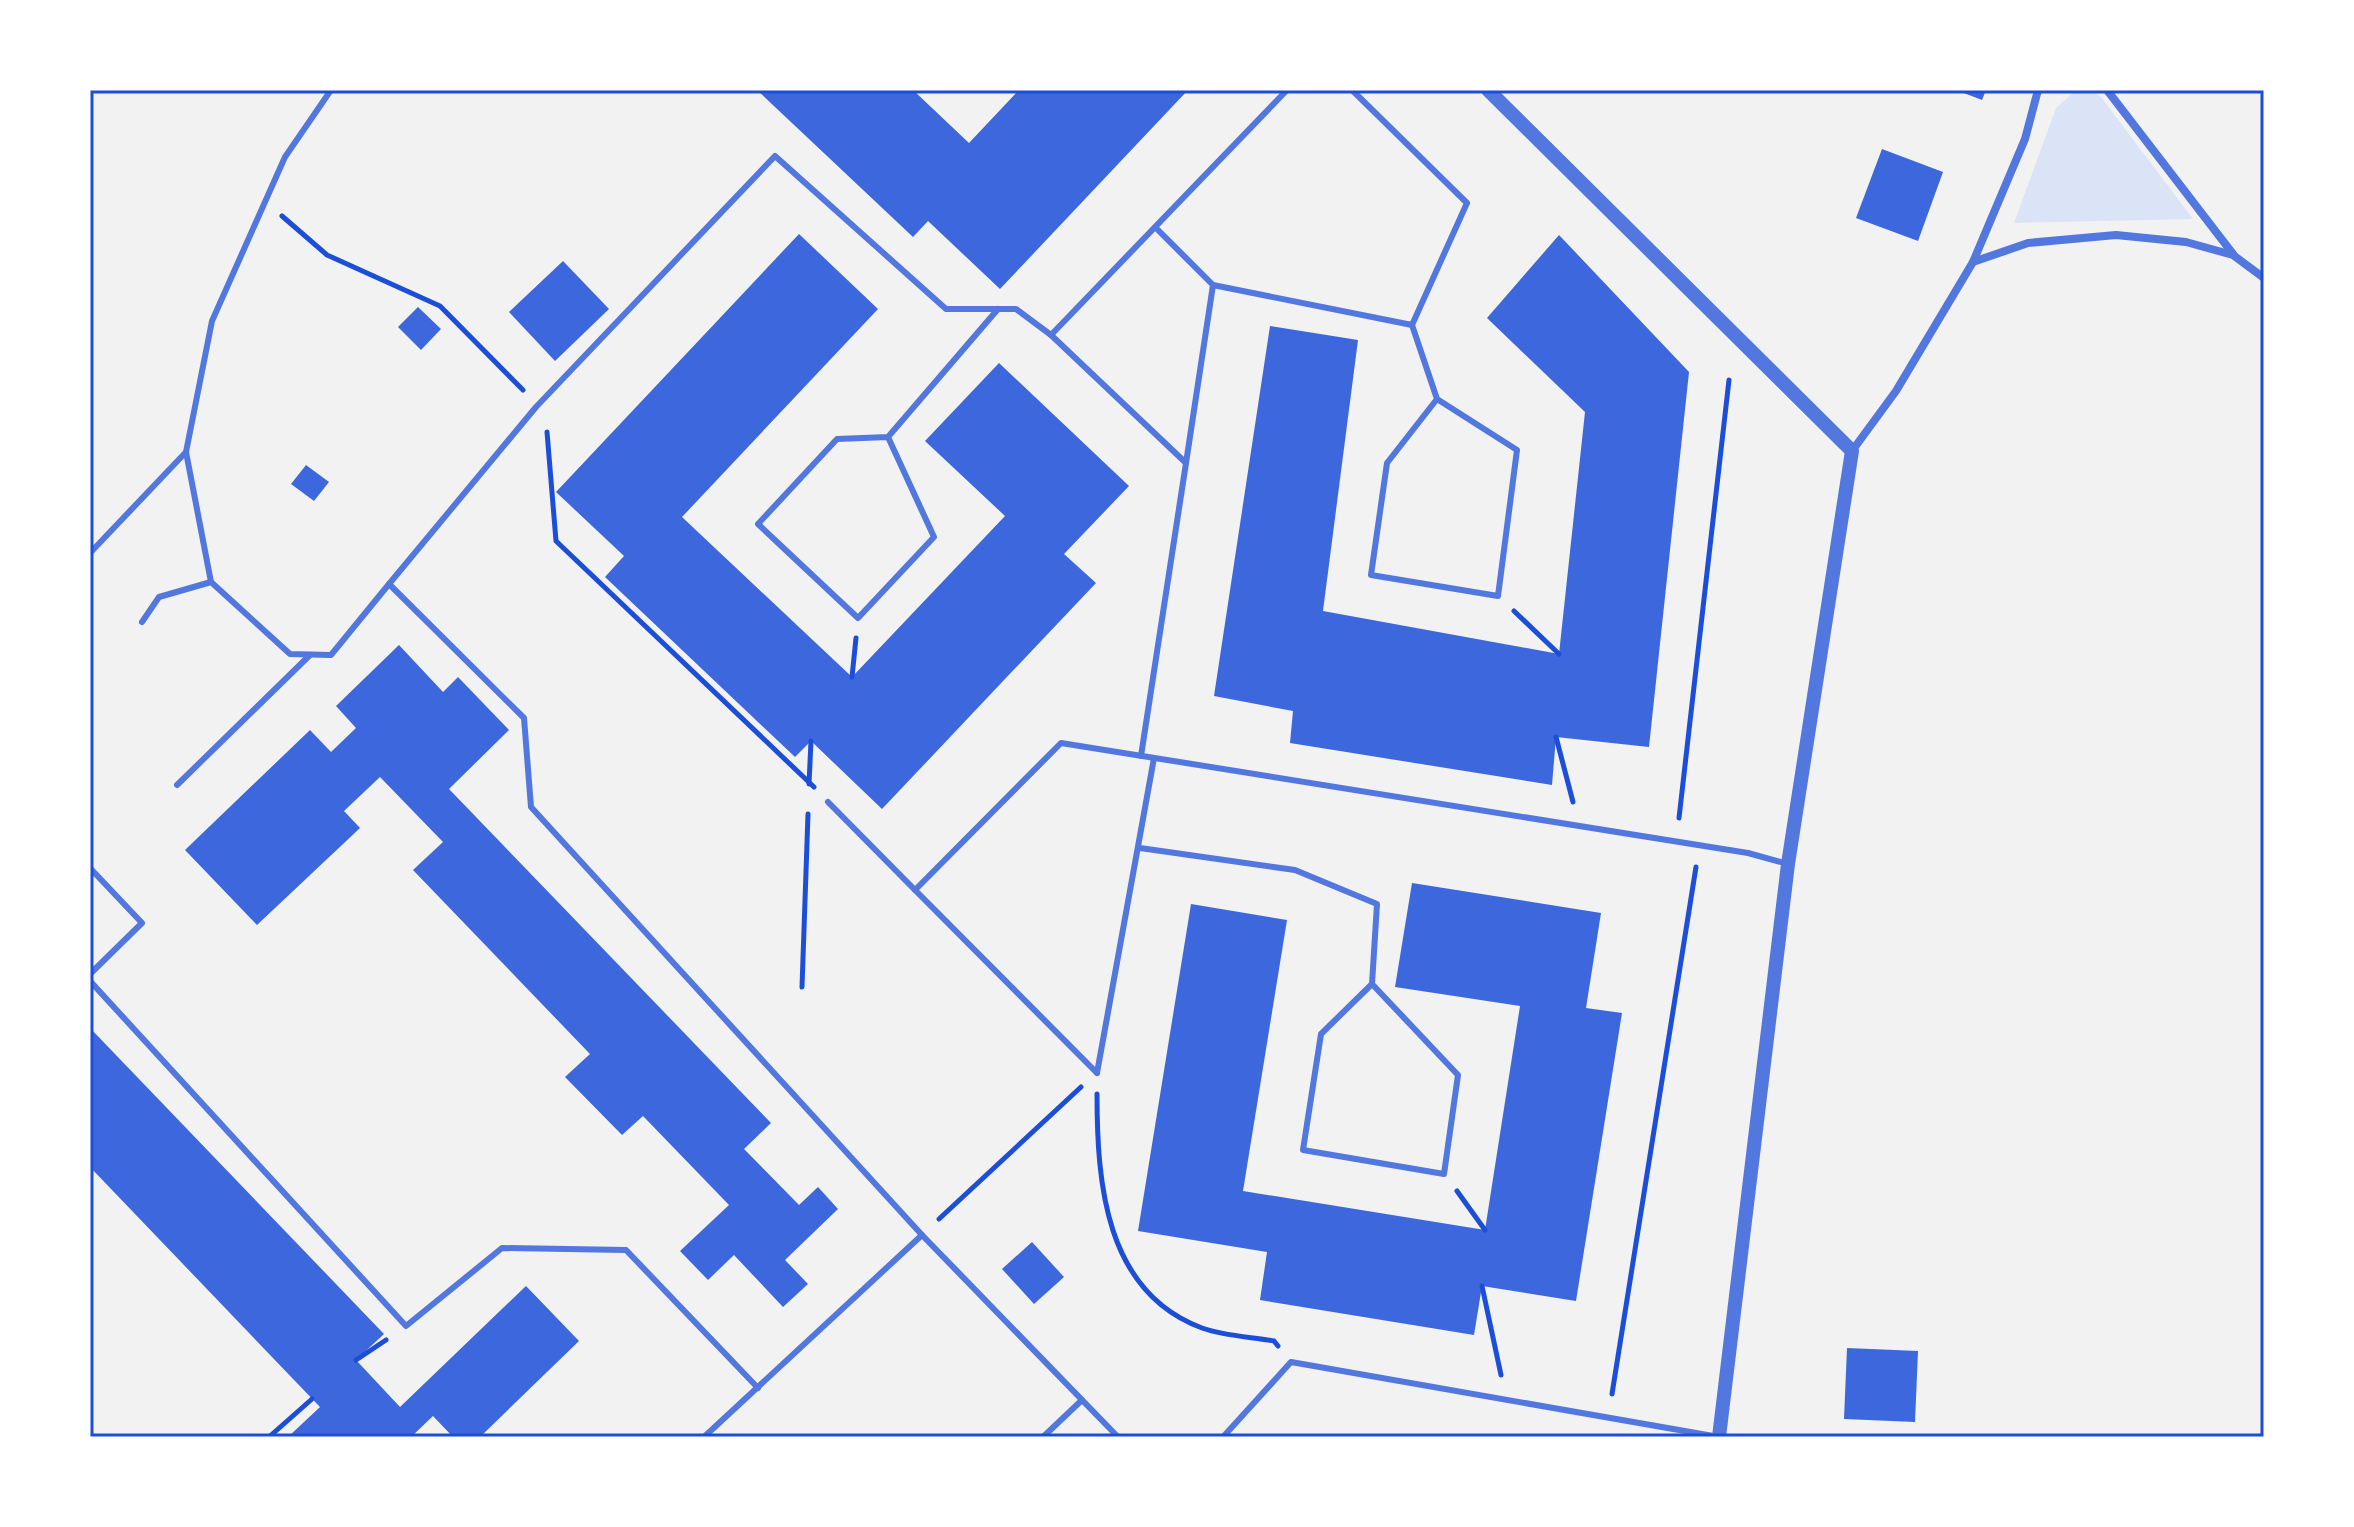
<svg xmlns="http://www.w3.org/2000/svg" width="2354" height="1527" font-family="Ubuntu,sans-serif">
<style>
.green{fill:#dbe4f7}
.building{fill:#3d67dc}
.lines{fill:none;stroke-linecap:round;stroke-linejoin:round}
.path{stroke:#1d4ed8;stroke-width:5}
.service{stroke:#5277de;stroke-width:6}
.minor{stroke:#5277de;stroke-width:8}
.tertiary{stroke:#5277de;stroke-width:14}
.neatline{fill:none;stroke:#1d4ed8;stroke-width:3}
</style>
<rect width="100%" height="100%" fill="#f2f2f2"/>
<path class="green" d="M2088,90l13,7 92,122 -179,4 42,-115 19,-17z"/>
<g class="building">
<path d="M757,90h156l56,53 50,-53h169l-188,199 -72,-68 -15,16z"/>
<path d="M1956,90h30l-4,10z"/>
<path d="M1882,149l61,23 -25,69 -62,-23z"/>
<path d="M799,234l79,75 -196,208 170,160 153,-161 -80,-75 74,-78 130,123 -65,68 32,29 -214,226 -71,-68 -16,16 -190,-180 19,-21 -68,-64z"/>
<path d="M1559,235l130,137 -40,375 -93,-10 -4,48 -262,-42 3,-32 -79,-15 56,-370 88,14 -35,271 236,43 26,-242 -98,-94z"/>
<path d="M563,261l46,48 -54,52 -46,-49z"/>
<path d="M418,307l23,22 -20,21 -23,-23z"/>
<path d="M306,465l23,17 -15,19 -23,-17z"/>
<path d="M399,645l44,47 15,-15 51,53 -60,59 322,334 -27,26 55,56 19,-18 20,22 -53,51 23,24 -25,23 -49,-52 -26,25 -28,-29 49,-46 -86,-89 -21,19 -57,-58 25,-23 -177,-184 30,-28 -63,-65 -36,34 16,17 -103,97 -72,-75 125,-120 21,22 25,-24 -20,-22z"/>
<path d="M1412,883l189,30 -15,95 36,5 -46,288 -94,-15 -8,49 -214,-35 7,-48 -129,-21 53,-327 96,16 -44,271 242,39 35,-224 -125,-19z"/>
<path d="M90,1028l294,306 -28,26 44,47 126,-121 53,55 -99,96h-27l-20,-21 -22,21h-123l32,-30 -230,-240z"/>
<path d="M1032,1242l32,35 -30,27 -32,-35z"/>
<path d="M1847,1348l71,3 -3,71 -71,-3z"/>
</g>
<g class="lines">
<g class="path">
<path d="M282,216l45,39 113,51 83,84"/>
<path d="M547,432l9,109 258,246"/>
<path d="M1514,611l45,43"/>
<path d="M852,677l4,-39"/>
<path d="M1556,737l17,65"/>
<path d="M809,784l2,-43"/>
<path d="M1679,818l50,-438"/>
<path d="M802,987l6,-173"/>
<path d="M1097,1094c0,89 8,198 105,234 22,8 50,9 72,13l4,5"/>
<path d="M1457,1191l28,39"/>
<path d="M939,1219l142,-132"/>
<path d="M1482,1286l19,89"/>
<path d="M356,1360l30,-20"/>
<path d="M1612,1394l84,-527"/>
<path d="M269,1437l43,-38"/>
</g>
<g class="service">
<path d="M1156,228l57,57 199,40 55,-122 -115,-113"/>
<path d="M1412,325l25,74 -50,64 -16,112 127,21 19,-146 -80,-51"/>
<path d="M1051,335l135,128 -45,293"/>
<path d="M888,437l-51,2 -79,85 100,94 76,-81 -46,-100 110,-128"/>
<path d="M1186,463l27,-178"/>
<path d="M90,553l96,-101"/>
<path d="M211,582l-25,-130 26,-131 73,-164 46,-67"/>
<path d="M142,622l17,-25 52,-15 79,72 41,1 58,-71"/>
<path d="M177,785l133,-130"/>
<path d="M828,802l87,88"/>
<path d="M1140,848l155,22 82,34 -5,80 86,91 -14,99 -141,-24 18,-116 51,-50"/>
<path d="M90,868l52,55 -52,51"/>
<path d="M90,981l316,345 96,-78 124,2 132,138"/>
<path d="M1097,1073l-182,-183 146,-147 687,110 40,11"/>
<path d="M1097,1073l57,-315"/>
<path d="M704,1437l218,-202"/>
<path d="M1043,1437l39,-37"/>
<path d="M1118,1437l-196,-202 -391,-428 -7,-89 -135,-134 147,-177 239,-251 171,153h70l35,26 236,-245"/>
<path d="M1223,1437l68,-75 428,75"/>
</g>
<g class="minor">
<path d="M2107,90l126,164"/>
<path d="M1973,262l52,-123 13,-49"/>
<path d="M1852,451l44,-60 77,-129 55,-19 88,-8 70,7 47,13 31,23"/>
</g>
<path class="tertiary" d="M1488,90l364,361 -64,413 -69,573"/>
</g>
<rect width="2354" height="1527" fill="none" stroke="#ffffff" stroke-width="184"/>
<rect x="92" y="92" width="2170" height="1343" class="neatline"/>
</svg>
